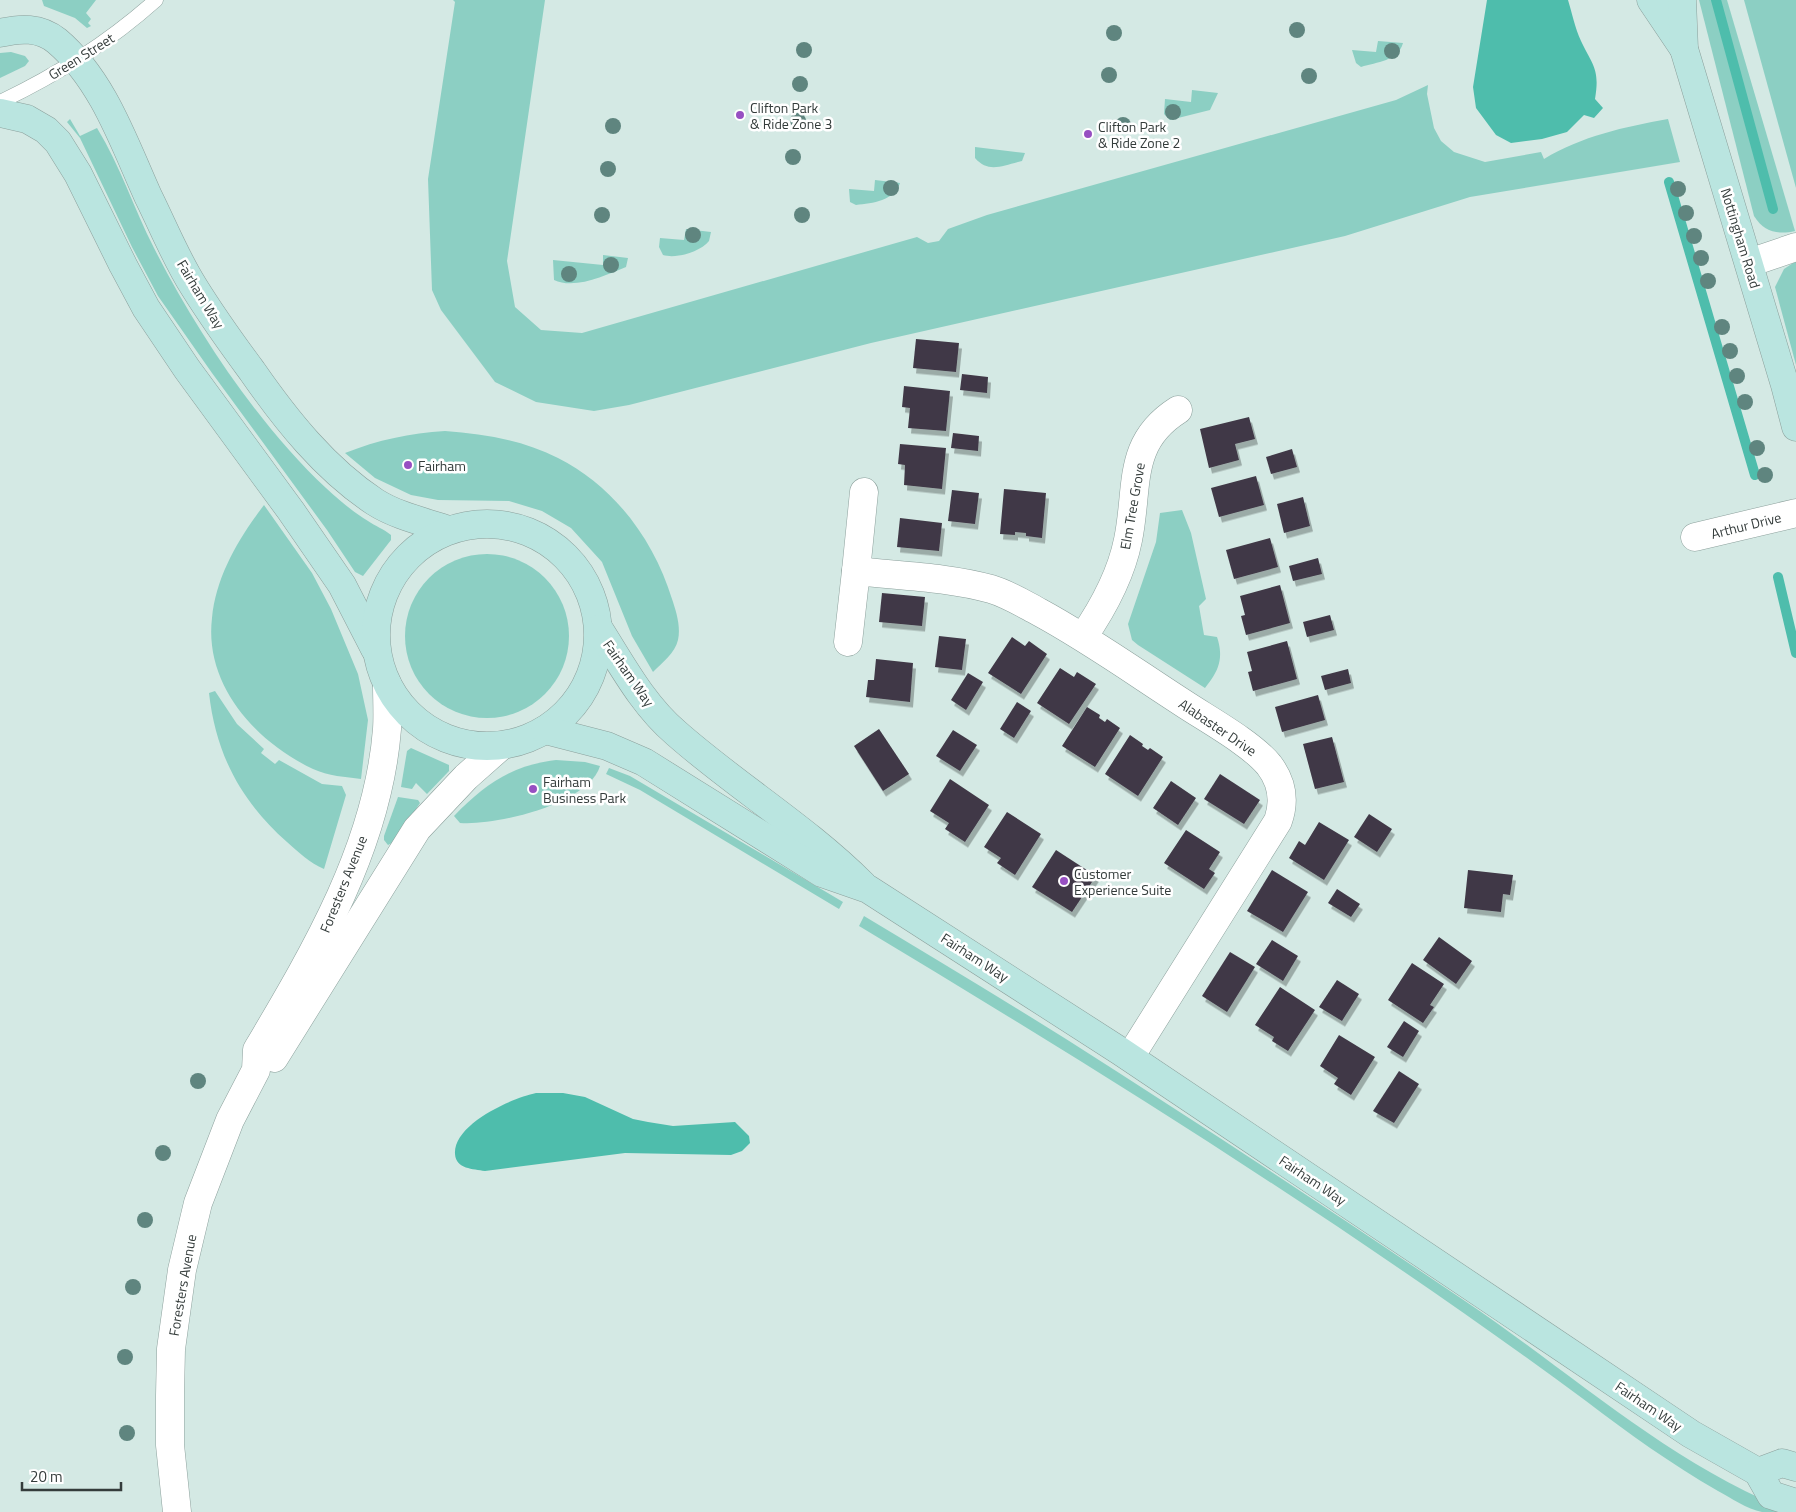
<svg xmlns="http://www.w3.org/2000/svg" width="1796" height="1512" font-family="'Titillium Web',sans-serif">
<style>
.green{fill:#8ccfc3}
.water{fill:#4ebdac}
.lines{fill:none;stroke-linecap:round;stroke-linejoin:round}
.stream{stroke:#4ebdac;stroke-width:10}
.building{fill:#403946;filter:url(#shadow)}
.lane-casing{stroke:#8ca09c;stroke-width:15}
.street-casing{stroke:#8ca09c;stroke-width:29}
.secondary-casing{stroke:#8ca09c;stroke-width:29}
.lane{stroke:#fff;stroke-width:14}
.street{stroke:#fff;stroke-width:28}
.secondary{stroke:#bae5e0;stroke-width:28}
.tree{fill:#5f857f}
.poi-dot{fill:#974fc2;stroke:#fff;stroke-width:2}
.labels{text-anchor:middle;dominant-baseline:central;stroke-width:5;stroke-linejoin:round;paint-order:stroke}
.street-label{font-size:14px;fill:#343c3b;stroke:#fff}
.poi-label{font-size:14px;fill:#343c3b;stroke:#fff;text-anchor:start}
</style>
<defs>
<filter id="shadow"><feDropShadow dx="3" dy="5.5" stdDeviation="0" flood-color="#0004"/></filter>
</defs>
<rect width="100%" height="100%" fill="#d4e9e4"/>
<g class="green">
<path d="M42,0h54l-10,13 5,6 -3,4 3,3 -4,2 -12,-10 -31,-12z"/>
<path d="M453,0h92l-38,261 8,46 26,23 41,3 335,-96 11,6 11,-2 9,-12 39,-14 409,-115 32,-15 -1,9 7,34 7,13 13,11 31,10 56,-10 3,7c38,-23 80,-32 124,-40l12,43 -210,35 -125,39 -474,107 -242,62 -35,6 -58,-9 -41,-20 -54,-72 -9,-20 -4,-111 27,-177z"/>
<path d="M1699,0h28l68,231c-17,4 -31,1 -41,-15z"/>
<path d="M1744,0h52v188z"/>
<path d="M1378,41l25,2c-5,18 -26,19 -42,24l-5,-4 -4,-13 24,2z"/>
<path d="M11,52l14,4 4,5 -4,5 -25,12v-25z"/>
<path d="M1192,90l26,3 -8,17 -40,10 -6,-6 1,-15 26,3z"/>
<path d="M70,119l10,17 17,-8c23,37 37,81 57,120 41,81 105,178 172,240 13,12 27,24 42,33 7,5 16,8 23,14v5l-28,36 -8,-4 -28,-42 -115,-157 -54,-77 -26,-49 -52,-109 -13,-16z"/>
<path d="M975,147l50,6 -3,8c-19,4 -33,13 -47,-3z"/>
<path d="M875,180l25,3c-6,18 -27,20 -44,22l-6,-3 -1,-13 25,2z"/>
<path d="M686,229l25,3 -2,9c-9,11 -33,18 -46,14l-4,-8 1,-9 24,2z"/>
<path d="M603,255l25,3 -2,9c-20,8 -51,23 -72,13l-1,-20 50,5z"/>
<path d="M1796,261v104l-21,-78 9,-18z"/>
<path d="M445,431c40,3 77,9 113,27 56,28 96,82 114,141 4,12 9,27 6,41 -3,13 -16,23 -25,32l-21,-36 -30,-74 -31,-34 -29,-17 -33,-10 -71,-1 -27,-5 -36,-17 -30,-25c33,-13 65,-20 100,-22z"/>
<path d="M264,505l48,68 19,36 27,65 10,46 -7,59c-15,-2 -33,-3 -48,-10 -57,-27 -109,-84 -101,-151 4,-42 27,-80 52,-113z"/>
<path d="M1182,510l9,23 15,66 -7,7 5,29 13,2c7,21 2,34 -12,51l-67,-43 -6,-5 -4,-16 28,-82 4,-29z"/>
<circle cx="487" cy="636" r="82"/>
<path d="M215,691l22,33 27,25 -3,4 14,11 4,-4 43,24 20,2 4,9 -22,74c-14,-6 -26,-17 -37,-27 -46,-41 -71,-87 -78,-149z"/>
<path d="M411,748l38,17v6l-22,23 -11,-11 -4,6 -11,-2 6,-36z"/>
<path d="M556,760l29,2 15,4c-11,38 -105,60 -140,57l-6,-7c30,-31 58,-51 102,-56z"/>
<path d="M609,768l21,8 213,126 -4,7 -199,-119 -34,-16z"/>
<path d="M398,797l20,3 2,3 -26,39 -6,3 -4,-5v-4z"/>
<path d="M864,916c68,41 135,81 202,123 134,85 267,173 399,262 104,70 198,157 315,206l-1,5c-5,0 -12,0 -17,0 -15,-3 -31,-14 -44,-21 -47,-27 -90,-58 -132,-90 -233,-172 -479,-326 -727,-475z"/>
</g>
<g class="water">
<path d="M1487,0h81c4,13 7,28 13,41 12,25 19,28 14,58l8,9 -9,10 -10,-3 -17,17 -25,7 -31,4 -15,-8 -20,-27 -3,-21z"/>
<path d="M536,1093h27l22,4 48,22 15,3 25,4 62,-4 14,14 1,7 -8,8 -11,4 -106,-2 -140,18c-12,-2 -29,-2 -30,-17 -2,-30 57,-56 81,-61z"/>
</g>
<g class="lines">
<g class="stream">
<path d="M1716,0l57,209"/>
<path d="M1669,182l86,293"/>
<path d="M1778,577l18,76"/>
</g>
</g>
<g class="building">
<path d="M916,339l43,4 -3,29 -43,-4z"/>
<path d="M962,374l26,3 -1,16 -27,-3z"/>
<path d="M904,386l46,5 -4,40 -38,-3 2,-20 -8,-1z"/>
<path d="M1249,417l6,22 -20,5 4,16 -30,8 -9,-39z"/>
<path d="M953,433l26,3 -1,15 -27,-3z"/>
<path d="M900,444l46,4 -4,41 -38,-4 1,-20 -7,-1z"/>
<path d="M1292,449l5,18 -26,7 -5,-17z"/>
<path d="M1256,476l8,29 -45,12 -8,-29z"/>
<path d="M1004,489l42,4 -4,45 -16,-2v-3l-11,-1v3l-15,-1z"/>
<path d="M952,490l27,3 -4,31 -27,-3z"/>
<path d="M1303,497l7,29 -26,7 -7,-29z"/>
<path d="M900,518l42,5 -3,28 -42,-4z"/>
<path d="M1270,538l8,29 -44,12 -8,-29z"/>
<path d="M1318,558l4,16 -29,7 -4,-15z"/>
<path d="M1280,585l10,38 -44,12 -5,-19 4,-1 -5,-19z"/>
<path d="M882,593l43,4 -3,29 -43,-4z"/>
<path d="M1330,615l4,15 -27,7 -4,-15z"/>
<path d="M939,636l27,3 -4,31 -27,-3z"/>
<path d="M1012,637l13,9 4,-5 18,13 -26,40 -33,-21z"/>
<path d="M1287,641l10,38 -44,12 -5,-19 4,-1 -5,-19z"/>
<path d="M876,659l37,4 -3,39 -44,-5 2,-17h6z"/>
<path d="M1060,668l14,9 3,-5 19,12 -27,40 -32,-21z"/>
<path d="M1348,669l3,14 -26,7 -4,-14z"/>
<path d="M968,673l15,9 -17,28 -15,-10z"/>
<path d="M1318,695l7,25 -43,12 -7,-25z"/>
<path d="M1017,702l14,9 -17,27 -14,-9z"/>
<path d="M1087,707l13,8 -1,3 6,4 2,-3 13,9 -25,39 -33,-21z"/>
<path d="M879,729l30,45 -26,17 -29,-45z"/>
<path d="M953,730l24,15 -17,26 -24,-15z"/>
<path d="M1130,735l13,9 -1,2 6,4 2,-2 13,9 -25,39 -33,-22z"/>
<path d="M1332,737l12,45 -29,7 -12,-45z"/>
<path d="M1220,774l40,26 -16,24 -40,-25z"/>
<path d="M950,779l39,26 -24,37 -20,-13 4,-6 -19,-12z"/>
<path d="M1171,781l25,17 -18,27 -25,-17z"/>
<path d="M1007,812l34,22 -26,41 -18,-12 4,-5 -17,-11z"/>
<path d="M1369,814l23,15 -15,23 -23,-15z"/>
<path d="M1319,822l30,18 -25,40 -35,-22 10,-17 6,4z"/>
<path d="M1186,830l34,22 -11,17 6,4 -11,16 -40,-26z"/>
<path d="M1056,850l40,26 -24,36 -40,-25z"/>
<path d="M1272,870l36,22 -25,40 -36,-21z"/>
<path d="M1468,870l45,5 -3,20 -7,-1 -2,18 -37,-4z"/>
<path d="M1337,889l23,15 -9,13 -23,-14z"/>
<path d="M1439,937l33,24 -16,23 -33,-24z"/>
<path d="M1272,940l26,16 -15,25 -27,-17z"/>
<path d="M1230,952l25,15 -28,45 -25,-16z"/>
<path d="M1412,963l32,21 -14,21 4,2 -11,16 -35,-23z"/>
<path d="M1337,980l22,14 -17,27 -23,-14z"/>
<path d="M1280,987l35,23 -27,41 -16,-10 2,-4 -19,-12z"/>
<path d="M1404,1021l15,10 -16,26 -16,-10z"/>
<path d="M1339,1035l36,22 -24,38 -17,-11 4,-6 -18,-12z"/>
<path d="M1399,1071l20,13 -25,39 -21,-12z"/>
</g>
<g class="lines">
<defs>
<path id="lane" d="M0,102c57,-27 109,-60 156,-102"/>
<g id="street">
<path d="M1749,263l47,-16"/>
<path d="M1695,537l101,-24"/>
<path d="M856,571l8,-79"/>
<path d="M1083,637c20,-29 38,-62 45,-97 11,-53 -2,-97 50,-130"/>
<path d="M848,642l8,-71c45,5 92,6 135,18 17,5 33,15 48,23 50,27 96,60 144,91 24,16 68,40 86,62 13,17 16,36 9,56l-148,236"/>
<path d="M274,1058l143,-229 49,-52 35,-31"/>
<path d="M177,1512l-7,-67v-50l1,-46 11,-79 16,-67 32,-83 26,-50 1,-20c58,-98 121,-204 130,-321 1,-14 0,-30 0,-45"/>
</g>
<g id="secondary">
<path d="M1651,0l33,49"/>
<path d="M1682,0l2,49 101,336 11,42"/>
<path d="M0,33c20,-5 40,-6 57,8 46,39 67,102 91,155 15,30 28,63 46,91 18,29 38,57 58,84 34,49 73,98 123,131 22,14 50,20 74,28"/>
<path d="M0,113l27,6 19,11 12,12 20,32 45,91 23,43 41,61 104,142 51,74 33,64"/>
<circle cx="487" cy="635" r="111"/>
<path d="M599,629c23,36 44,76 77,104 60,53 130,95 187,152"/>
<path d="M545,730l62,16 37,16 178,111 46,16 252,162 571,383 67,38 13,23 25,8"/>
<path d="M1758,1472l24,-9 14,4"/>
</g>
</defs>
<use href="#lane" class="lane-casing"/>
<use href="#street" class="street-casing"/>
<use href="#secondary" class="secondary-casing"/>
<use href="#lane" class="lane"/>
<use href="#street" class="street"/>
<use href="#secondary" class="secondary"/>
</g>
<g class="tree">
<circle cx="1297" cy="30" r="8"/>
<circle cx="1114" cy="33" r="8"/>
<circle cx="804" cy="50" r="8"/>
<circle cx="1392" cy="51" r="8"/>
<circle cx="1109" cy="75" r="8"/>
<circle cx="1309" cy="76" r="8"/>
<circle cx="800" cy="84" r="8"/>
<circle cx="1173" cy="112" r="8"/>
<circle cx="798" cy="121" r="8"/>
<circle cx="1123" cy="125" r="8"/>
<circle cx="613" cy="126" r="8"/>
<circle cx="793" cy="157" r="8"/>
<circle cx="608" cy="169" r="8"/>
<circle cx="891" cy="188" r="8"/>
<circle cx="1678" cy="189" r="8"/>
<circle cx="1686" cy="213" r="8"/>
<circle cx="602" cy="215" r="8"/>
<circle cx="802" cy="215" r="8"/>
<circle cx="693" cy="235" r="8"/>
<circle cx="1694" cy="236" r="8"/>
<circle cx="1701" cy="258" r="8"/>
<circle cx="611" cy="265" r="8"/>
<circle cx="569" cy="274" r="8"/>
<circle cx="1708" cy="281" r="8"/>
<circle cx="1722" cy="327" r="8"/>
<circle cx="1730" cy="351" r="8"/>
<circle cx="1737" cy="376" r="8"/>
<circle cx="1745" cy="402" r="8"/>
<circle cx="1757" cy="448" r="8"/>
<circle cx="1765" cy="475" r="8"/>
<circle cx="198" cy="1081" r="8"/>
<circle cx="163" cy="1153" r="8"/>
<circle cx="145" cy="1220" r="8"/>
<circle cx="133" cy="1287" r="8"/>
<circle cx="125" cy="1357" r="8"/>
<circle cx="127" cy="1433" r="8"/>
</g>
<g class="poi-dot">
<circle cx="740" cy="115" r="5"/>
<circle cx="1088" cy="134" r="5"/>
<circle cx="408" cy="465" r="5"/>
<circle cx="533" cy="789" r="5"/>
<circle cx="1064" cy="881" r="5"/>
</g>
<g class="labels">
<g class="street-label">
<text transform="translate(81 56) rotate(-32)">Green Street</text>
<text transform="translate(1741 238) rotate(73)">Nottingham Road</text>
<text transform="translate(201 294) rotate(59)">Fairham Way</text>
<text transform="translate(1132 506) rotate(-80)">Elm Tree Grove</text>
<text transform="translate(1746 525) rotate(-14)">Arthur Drive</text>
<text transform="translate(629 673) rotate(55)">Fairham Way</text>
<text transform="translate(1218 727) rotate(34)">Alabaster Drive</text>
<text transform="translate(343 884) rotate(-68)">Foresters Avenue</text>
<text transform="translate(975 957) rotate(33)">Fairham Way</text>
<text transform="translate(1313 1180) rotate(34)">Fairham Way</text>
<text transform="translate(182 1285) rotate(-80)">Foresters Avenue</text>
<text transform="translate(1649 1406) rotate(34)">Fairham Way</text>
</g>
<g class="poi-label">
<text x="750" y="107">Clifton Park<tspan x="750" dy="16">&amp; Ride Zone 3</tspan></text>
<text x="1098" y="126">Clifton Park<tspan x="1098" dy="16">&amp; Ride Zone 2</tspan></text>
<text x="418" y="465">Fairham</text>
<text x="543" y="781">Fairham<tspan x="543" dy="16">Business Park</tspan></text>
<text x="1074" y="873">Customer<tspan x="1074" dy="16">Experience Suite</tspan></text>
</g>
</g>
<path d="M22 1482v8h99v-8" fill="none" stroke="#343c3b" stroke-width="2.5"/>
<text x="30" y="1482" font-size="15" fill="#343c3b" stroke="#ffffff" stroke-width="4" paint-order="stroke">20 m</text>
</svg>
